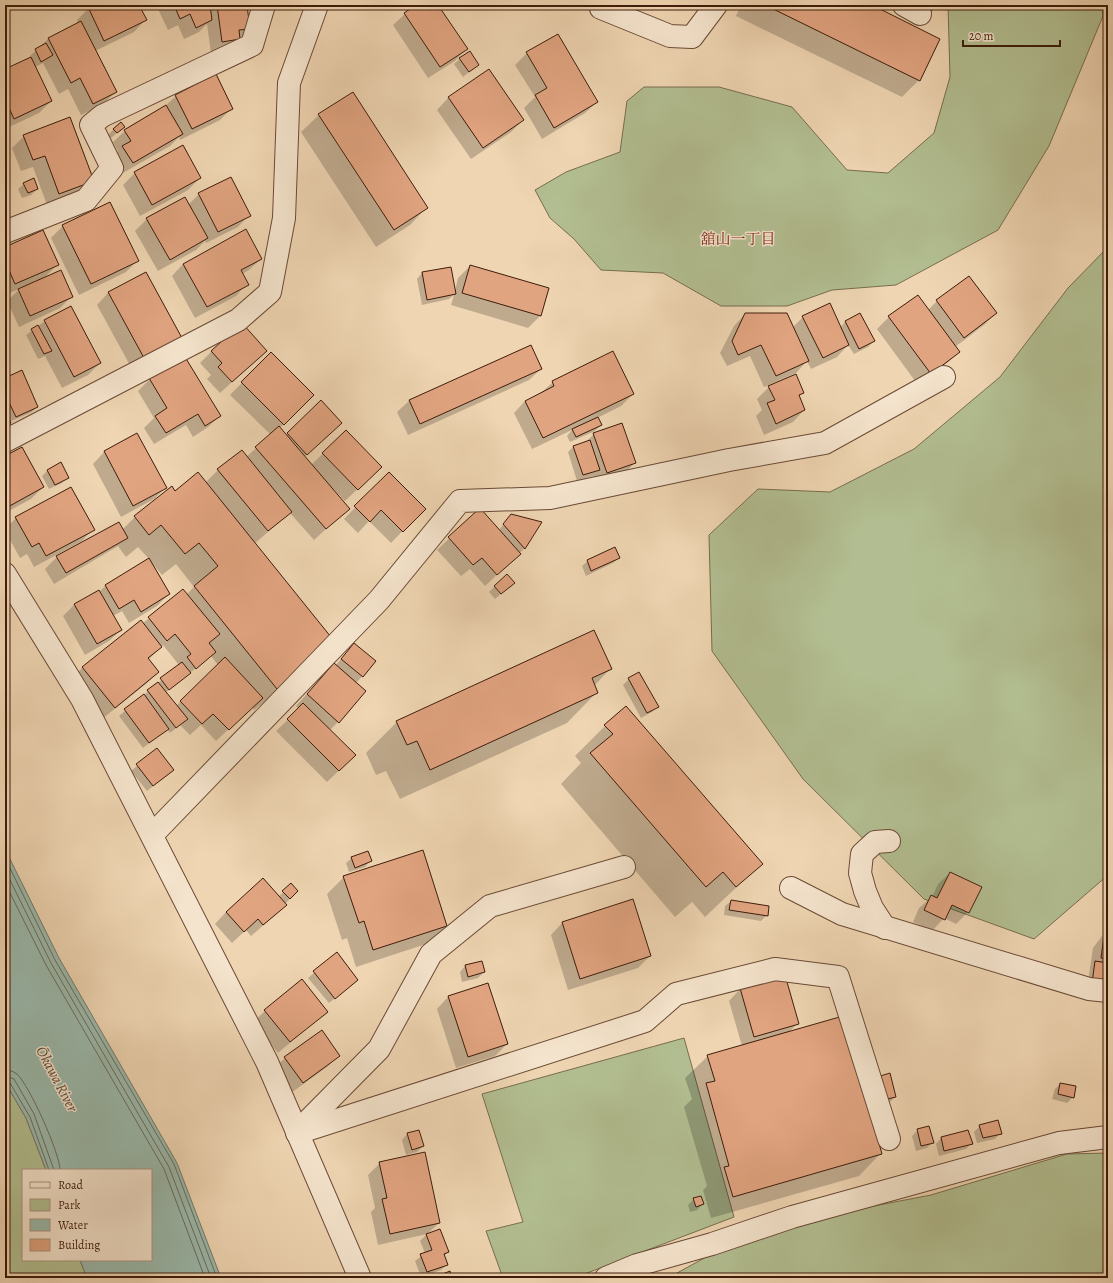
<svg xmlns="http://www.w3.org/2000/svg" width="1113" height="1283" font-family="Alegreya,'Noto Serif JP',serif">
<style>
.green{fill:#b2be91;stroke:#786d4e}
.water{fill:#9ab9ac;stroke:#757a6c}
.shadow{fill:#0003;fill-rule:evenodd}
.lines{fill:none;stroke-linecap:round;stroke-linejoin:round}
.shore{stroke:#6c6a5c;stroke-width:1}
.building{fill:#e1a480;stroke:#3e1c0b}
.minor-casing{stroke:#6a4a35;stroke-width:24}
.minor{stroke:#f5e4cd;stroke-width:22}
.labels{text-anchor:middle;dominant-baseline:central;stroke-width:3;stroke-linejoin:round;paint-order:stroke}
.neighbourhood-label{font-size:15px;fill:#7a1f14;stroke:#f5e4cd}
.water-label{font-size:15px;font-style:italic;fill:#5a4b3b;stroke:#f5e4cd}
</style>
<rect width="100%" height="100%" fill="#efd5b2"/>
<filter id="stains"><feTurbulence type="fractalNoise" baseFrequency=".005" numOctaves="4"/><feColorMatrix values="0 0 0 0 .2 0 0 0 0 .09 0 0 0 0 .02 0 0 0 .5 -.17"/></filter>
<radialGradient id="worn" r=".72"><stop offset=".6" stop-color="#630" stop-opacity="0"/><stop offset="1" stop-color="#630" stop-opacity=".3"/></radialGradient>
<g class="green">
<path d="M948,5h154l1,11 -54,130 -51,84 -102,55 -64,5 -45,16h-66l-58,-33 -62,-3 -27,-31 -24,-21 -15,-28 31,-18 54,-20 7,-51 17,-14h75l73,20 55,63 41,3 46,-40 16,-56z"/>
<path d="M1108,247v628l-74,64 -110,-40 -121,-120 -91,-128 -3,-116 49,-46 72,3 84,-43 86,-72 68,-89z"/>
<path d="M684,1038l50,179 -160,61h-71l-17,-47 37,-9 -41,-128z"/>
<path d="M5,1082l21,36 20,52h-23v90h57l7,18h-82z"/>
<path d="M1108,1153v125h-440l91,-50 172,-33 136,-41z"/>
</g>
<path class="water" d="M5,849l54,109 118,205 44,115h-134l-7,-18h71v-90h-105l-20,-52 -21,-36z"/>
<g class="shadow">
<path d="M95,5h43l7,15 -11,12 -39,19 21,41 -12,11 -23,12 -13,-26 -9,5 -16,-31 -8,4 16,34 -12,12 -34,16v-59l26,-12 -1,-2 18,-17 30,-15 -1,-4 12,-12z"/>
<path d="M156,5h90l3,24 -21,21 -17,3 -4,-29 -8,8 -15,7 -6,-14 -10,5z"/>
<path d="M418,5h19l29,44 -11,12 -27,17 -35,-53 12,-11z"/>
<path d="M741,5h129l49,75 -17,17 -166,-81z"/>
<path d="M915,5h21v2l-5,6z"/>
<path d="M527,53l70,49 -12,11 -43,26 -18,-31 11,-11 -20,-32z"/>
<path d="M460,59l18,6 -15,12 -9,-13z"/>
<path d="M489,70l34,50 -12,12 -40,27 -34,-49 11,-12z"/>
<path d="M352,93l75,114 -17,18 -34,22 -75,-115 18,-17z"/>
<path d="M176,96l55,13 -11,11 -40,20 -1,-3 -9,9 -49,28 -10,-16 7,-7 -5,-9 12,-11 39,-24z"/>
<path d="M124,127l-13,11 -3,-3 6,-6z"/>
<path d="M24,136l69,44 -12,12 -34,13 -14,-38 -12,4 -9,-23z"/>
<path d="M183,147l17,31 -12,12 -48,26 -17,-31 12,-12z"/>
<path d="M24,184l13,5 -6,6 -9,3 -4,-9z"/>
<path d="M199,194l50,21 -11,12 -32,16 -1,-2 -9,9 -38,21 -23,-40 12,-12 41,-14z"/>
<path d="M63,226l75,34 -12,12 -47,23 -28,-57z"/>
<path d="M5,249l52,16 -13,13 27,19 -11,11 -41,19 -12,-26 14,-13 -16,7z"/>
<path d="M261,259l-12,11 -7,4 5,10 -11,12 -41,22 -23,-42 11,-12z"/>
<path d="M470,266l78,23 -8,27 -12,12 -77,-23 3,-10 -5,4 -27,6 -5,-26 5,-6 33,18 3,-13z"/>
<path d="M146,273l35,64 -49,32 -35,-64 11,-12z"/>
<path d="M937,301l59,12 -12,12 -29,22 4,5 -12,11 -29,22 -41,-56 12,-12 39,-7z"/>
<path d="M745,314l47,14 11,-11 37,11 5,-6 15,-7 14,26 -6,6 -14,7 -6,-9 -11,12 -26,12 -4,-8 -11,12 -32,14 -14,-31 -23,10 -7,-13 14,-27z"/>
<path d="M45,321l55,42 -12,12 -26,13 -17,-32 -7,3 -12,-24z"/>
<path d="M531,346l10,23 -12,11 -121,55 -11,-23 12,-11z"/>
<path d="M212,351h54l-46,42 -13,-14 4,-4 -11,-12z"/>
<path d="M271,353l42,42 -33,33 6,7 35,-33 8,33 -25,22 7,8 35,-34 23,47 -24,23 -12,-12 -1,1 16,19 -34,31 -24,-27 -36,31 57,120 -57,46 -2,-3 -36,34 -15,-16 -11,10 -10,-10 -10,8 -3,-4 -24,19 -24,-32 60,-51 -16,-20 -15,15 10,12 -12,12 -44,35 -31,-40 12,-12 59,-43 41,-34 3,5 8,-8 -18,-23 -14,11 -10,-12 17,31 -12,12 -28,17 -7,-12 -9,5 8,14 -12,11 -24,14 -22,-39 11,-11 25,-13 6,-6 44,-27 -11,-12 -12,10 -8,-11 -64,38 -9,-15 12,-12 65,-27 13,-13 40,-24 30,-10 13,-13 28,-13 25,-22 -41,-40zM211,656l7,9 -42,41 -11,-13z"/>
<path d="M5,379l32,28 -5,5 -23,10 -4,5z"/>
<path d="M150,379l70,37 -12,11 -15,10 -7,-12 -32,19 -10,-16 10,-10 -16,-27z"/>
<path d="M553,382l80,12 -12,12 -24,12 4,7 -6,6 -25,11 -3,-6 5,-6 -40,19 -18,-36 11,-12 16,-8z"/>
<path d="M769,387l34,5 -4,5 5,13 -11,12 -29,13 -8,-19 6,-6 -5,-11z"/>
<path d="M594,434l41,29 -12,11 -27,10 -3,-8 -16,5 -9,-29 5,-5 13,-5z"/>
<path d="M137,435l29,52 -12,12 -33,18 -28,-53 11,-12z"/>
<path d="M22,448l21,39 -12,12 -26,14v-56z"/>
<path d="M47,471l20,6 -5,6 -13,6 -7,-13z"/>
<path d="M389,473l35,36 -33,34 -22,-22 -11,12 -14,-14z"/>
<path d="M480,509l19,21 12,-15 14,33 -40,38 -15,-17 -9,7 -24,-26z"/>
<path d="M16,518l77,11 -11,12 -48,26 -7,-13 -7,4 -15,-27v-2z"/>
<path d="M619,558l-6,5 -27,13 -4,-10 6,-5z"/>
<path d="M507,575l1,13 -13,11 -6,-7z"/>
<path d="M349,650l26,12 -19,21 -18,39 -8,8 25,25 -28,27 -51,-51 23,-22 -3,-3 27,-30 13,-11z"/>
<path d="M611,668l-17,18 3,6 -30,31 -167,76 -14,-28 -10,4 -10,-22 31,-31z"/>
<path d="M629,679l28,28 -5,5 -11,6 -18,-33z"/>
<path d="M605,726l156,138 -56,53 -13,-15 -17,15 -114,-133 20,-21 -6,-7z"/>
<path d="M157,749l16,21 -26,21 -16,-20z"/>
<path d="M352,858l18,3 -5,6 -16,5 -3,-9z"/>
<path d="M950,873l18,39 -12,12 -12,-6 -12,13 -19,-9 6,-14 13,-11 6,-13z"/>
<path d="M344,877l102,49 -17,17 -73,24 -9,-29 -5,2 -15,-46z"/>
<path d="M291,885l6,6 -23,25 -23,20 -5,-6 -14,13 -17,-19 11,-12 52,-15z"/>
<path d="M731,901l36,14 -6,6 -37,-6 1,-9z"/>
<path d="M562,923l88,33 -12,12 -70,22 -17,-55z"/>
<path d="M1108,928v63l-21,-3 6,-40z"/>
<path d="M337,953l14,32 -22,18 -21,-25z"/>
<path d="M481,962l3,10 -6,6 -16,4 -2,-10 5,-6z"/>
<path d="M740,989l58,34 -9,9 92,121 -22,23 -148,42 -8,-28 4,-4 -23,-79 8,-8 -7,-21 23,-22 34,-10 -13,-45z"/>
<path d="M448,997l59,47 -12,12 -39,12 -19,-59z"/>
<path d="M265,1011h62l-49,42 -25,-31z"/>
<path d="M339,1056l-12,11 -36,26 -18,-24 12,-11z"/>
<path d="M871,1083l24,14 -5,5 -13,3z"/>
<path d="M1060,1084l13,13 -6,6 -15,-4 3,-10z"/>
<path d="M980,1126l20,7 -5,6 -18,4 -3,-11z"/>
<path d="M918,1130l14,13 -5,5 -11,3 -4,-15z"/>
<path d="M418,1131l5,15 -6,6 -11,3 -4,-15 5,-6z"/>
<path d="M941,1138l31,5 -6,6 -27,7 -3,-12z"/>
<path d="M380,1163l59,60 -13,12 14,-5 8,22 -5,5 4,7 -6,6 -20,7 -6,-16 10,-8 -5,-12 7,-7 -49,11 -7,-33 4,-4 -7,-33z"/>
<path d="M694,1199l9,5 -6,6 -7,2 -2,-7z"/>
</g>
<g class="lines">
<g class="shore">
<path d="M5,858l50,102 119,204 43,114"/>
<path d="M5,870l46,93 118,204 42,111"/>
<path d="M5,883l41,82 118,204 41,109"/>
<path d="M5,1070c4,0 8,1 12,4 12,11 43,79 43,96"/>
<path d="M5,1076l9,3 20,35 20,56"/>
<path d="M5,1081l5,2 20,34 19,53"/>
</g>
</g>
<g class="building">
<path d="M92,5h47l8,15 -43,21 -16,-34z"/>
<path d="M174,5h36l2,15 -16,8 -6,-14 -10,5z"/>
<path d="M217,5h30l3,24 -11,1 1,9 -18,3z"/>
<path d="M416,5h22l30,44 -28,18 -36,-54z"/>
<path d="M765,5h107l68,34 -20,42z"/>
<path d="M921,5h16v2l-15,3z"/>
<path d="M81,21l36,71 -24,12 -13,-26 -9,5 -23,-45z"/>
<path d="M558,34l40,68 -44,26 -19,-33 12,-7 -21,-36z"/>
<path d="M46,43l7,12 -12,7 -6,-13z"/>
<path d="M470,51l9,14 -10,7 -10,-14z"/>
<path d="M31,57l21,44 -38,18 -9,-20v-30z"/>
<path d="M489,69l35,51 -41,28 -35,-51z"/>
<path d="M216,74l17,35 -41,20 -17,-34z"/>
<path d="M353,92l75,116 -34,22 -76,-116z"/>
<path d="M166,105l17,29 -50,29 -11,-17 9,-5 -7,-11z"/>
<path d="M70,117l24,64 -35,13 -14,-38 -12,4 -10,-25z"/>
<path d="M121,122l4,5 -8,6 -4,-4z"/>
<path d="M183,145l18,33 -49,27 -18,-33z"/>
<path d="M231,177l20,39 -33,16 -20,-39z"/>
<path d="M34,178l4,11 -10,4 -5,-10z"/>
<path d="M185,197l23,41 -38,22 -24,-42z"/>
<path d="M110,202l29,59 -48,23 -29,-59z"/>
<path d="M246,229l16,30 -21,11 8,15 -42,22 -24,-43z"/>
<path d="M43,230l16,35 -44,19 -10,-23v-14z"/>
<path d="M470,265l79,23 -8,28 -79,-23z"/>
<path d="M451,267l5,27 -29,6 -5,-28z"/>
<path d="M61,270l12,27 -43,19 -12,-27z"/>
<path d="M146,272l36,66 -38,20 -36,-66z"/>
<path d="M969,276l28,37 -33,25 -28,-38z"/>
<path d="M918,295l42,57 -29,22 -43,-58z"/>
<path d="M830,303l19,42 -26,13 -21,-42z"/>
<path d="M71,306l30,57 -27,14 -30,-57z"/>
<path d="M745,313h42l22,48 -33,15 -15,-31 -23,10 -6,-14z"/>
<path d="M860,313l15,28 -16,8 -14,-28z"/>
<path d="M242,323l25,28 -35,31 -14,-15 4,-4 -11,-12z"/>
<path d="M38,325l14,26 -8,3 -13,-25z"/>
<path d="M531,345l11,24 -122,55 -11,-24z"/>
<path d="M613,351l21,43 -91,44 -18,-37 29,-15 -2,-5z"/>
<path d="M271,352l43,43 -30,30 -43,-43z"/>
<path d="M185,357l36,59 -16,10 -7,-12 -32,19 -11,-17 12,-8 -18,-30z"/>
<path d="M22,370l16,37 -22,10 -11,-23v-16z"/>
<path d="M796,374l8,19 -5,2 6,15 -29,14 -9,-21 8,-3 -7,-14z"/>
<path d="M321,400l21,23 -35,32 -20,-22z"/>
<path d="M5,411l6,12 -6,3z"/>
<path d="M598,417l4,8 -26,12 -4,-8z"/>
<path d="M622,423l14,40 -29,10 -14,-40z"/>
<path d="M279,426l71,83 -24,20 -71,-82z"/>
<path d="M346,430l36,37 -24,23 -36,-37z"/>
<path d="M137,433l30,55 -34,18 -29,-55z"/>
<path d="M590,440l10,30 -17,5 -10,-29z"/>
<path d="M22,447l22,40 -38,21 -1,-52z"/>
<path d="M242,450l50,62 -24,19 -51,-62z"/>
<path d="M61,462l8,16 -14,7 -8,-15z"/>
<path d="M198,472l137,170 -58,47 -83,-103 24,-20 -19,-23 -14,11 -24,-29 -12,10 -15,-19 38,-30 3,5z"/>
<path d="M389,472l37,37 -23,23 -22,-22 -11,12 -16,-16z"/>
<path d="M71,487l24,43 -49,26 -7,-13 -7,4 -17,-30z"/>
<path d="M480,508l41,46 -24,21 -15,-17 -9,7 -25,-28z"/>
<path d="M511,514l31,8 -17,27 -22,-25z"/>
<path d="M119,522l9,16 -62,35 -10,-17z"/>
<path d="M615,547l5,11 -29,13 -4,-11z"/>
<path d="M149,558l21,36 -29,18 -7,-12 -15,9 -14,-24z"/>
<path d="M507,574l8,9 -14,11 -7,-8z"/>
<path d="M183,589l37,45 -11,9 7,9 -20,17 -9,-12 4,-3 -16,-20 -8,7 -19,-24z"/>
<path d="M99,590l23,40 -25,14 -23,-40z"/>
<path d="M141,620l21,27 -14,11 11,14 -44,36 -33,-41z"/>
<path d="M594,630l18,39 -20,9 6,15 -168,77 -13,-29 -10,4 -11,-24z"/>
<path d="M354,643l22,18 -13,16 -22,-18z"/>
<path d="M225,657l38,41 -34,32 -16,-16 -11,10 -22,-23z"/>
<path d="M182,662l9,11 -22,17 -9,-12z"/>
<path d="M334,663l32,28 -27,32 -32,-29z"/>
<path d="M639,672l20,35 -12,6 -19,-35z"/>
<path d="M158,682l30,37 -12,9 -29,-38z"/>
<path d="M144,694l25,35 -20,14 -25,-34z"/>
<path d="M303,703l53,52 -17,16 -52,-52z"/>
<path d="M626,706l137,158 -27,23 -13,-15 -17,15 -116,-134 23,-19 -9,-9z"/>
<path d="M157,748l17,22 -21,16 -17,-22z"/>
<path d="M423,850l24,76 -74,24 -9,-29 -5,2 -16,-47z"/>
<path d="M368,851l4,10 -17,7 -4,-11z"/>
<path d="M950,872l32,15 -13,26 -17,-8 -7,15 -21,-10 7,-15 6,3z"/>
<path d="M263,878l24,27 -24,20 -5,-6 -14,13 -18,-20z"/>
<path d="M291,883l7,8 -8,8 -8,-8z"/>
<path d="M633,899l18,57 -71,23 -18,-57z"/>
<path d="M731,900l38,6 -1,10 -39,-6z"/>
<path d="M1108,931v28l-7,-1 3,-22z"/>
<path d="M337,952l21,28 -23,19 -22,-28z"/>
<path d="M482,961l3,11 -17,5 -3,-12z"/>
<path d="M1095,961l13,2v22l-16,-2z"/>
<path d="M785,975l14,49 -45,13 -14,-49z"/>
<path d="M302,979l26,33 -38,30 -26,-32z"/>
<path d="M488,983l20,61 -40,13 -20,-61z"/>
<path d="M843,1016l39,138 -149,43 -9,-30 5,-1 -23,-83 9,-2 -8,-26z"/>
<path d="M322,1030l18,26 -37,27 -19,-26z"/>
<path d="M890,1073l6,24 -13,3 -6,-23z"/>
<path d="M1060,1083l16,3 -2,12 -16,-4z"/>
<path d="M998,1120l4,14 -19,4 -4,-13z"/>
<path d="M929,1126l5,17 -13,3 -4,-17z"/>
<path d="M419,1130l5,16 -12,4 -5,-17z"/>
<path d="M968,1130l5,14 -29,7 -3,-14z"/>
<path d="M425,1152l15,71 -50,11 -8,-35 5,-1 -8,-36z"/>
<path d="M701,1196l3,8 -8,3 -3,-9z"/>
<path d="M440,1229l9,23 -5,2 4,11 -21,7 -7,-18 12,-4 -6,-16z"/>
<path d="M450,1271l2,7h-19z"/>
</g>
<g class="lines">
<defs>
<g id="minor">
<path d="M601,5v3l69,28 22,1 24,-32"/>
<path d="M904,5l16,9"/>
<path d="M5,232l81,-32 26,-32 -21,-43 11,-9 150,-71 12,-40"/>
<path d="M5,441l233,-121 32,-28 14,-74 5,-135 28,-78"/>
<path d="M5,574l77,125 185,363 93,216"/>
<path d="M152,835l227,-235 81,-99 90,-3 179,-38 96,-17 119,-66"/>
<path d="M791,888l51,26 247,75 19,2"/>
<path d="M885,928l-13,-20 -7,-17 -5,-18 2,-19 13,-12 14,-1"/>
<path d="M299,1130l80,-81 52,-95 59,-48 134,-39"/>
<path d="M297,1133l348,-112 31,-27 99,-25 63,8 51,162"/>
<path d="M606,1278l31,-13 75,-21 80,-27 267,-74 49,-6"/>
</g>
</defs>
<use href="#minor" class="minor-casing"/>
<use href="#minor" class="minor"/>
</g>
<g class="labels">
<g class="neighbourhood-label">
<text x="738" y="239">舘山一丁目</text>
</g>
<g class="water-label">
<text transform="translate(57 1079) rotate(62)">Ōkawa River</text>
</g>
</g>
<rect width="1113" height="1283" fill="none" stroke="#efd5b2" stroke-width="20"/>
<rect x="6" y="6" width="1101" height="1271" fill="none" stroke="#3e1c0b" stroke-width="2"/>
<rect x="10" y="10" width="1093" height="1263" fill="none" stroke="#3e1c0b"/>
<rect x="22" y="1169" width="130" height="92" fill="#f5e4cd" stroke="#ac947f"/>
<rect x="30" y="1182" width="20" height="6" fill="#f5e4cd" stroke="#ac947f"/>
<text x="58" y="1189" font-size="12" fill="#3e1c0b">Road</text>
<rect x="30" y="1199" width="20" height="12" fill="#b2be91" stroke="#ac947f"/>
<text x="58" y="1209" font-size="12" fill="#3e1c0b">Park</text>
<rect x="30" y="1219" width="20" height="12" fill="#9ab9ac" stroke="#ac947f"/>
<text x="58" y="1229" font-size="12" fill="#3e1c0b">Water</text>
<rect x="30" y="1239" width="20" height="12" fill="#e1a480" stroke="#ac947f"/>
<text x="58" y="1249" font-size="12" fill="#3e1c0b">Building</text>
<path d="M963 40v6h97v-6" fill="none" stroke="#3e1c0b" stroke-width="2"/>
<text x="969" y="40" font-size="12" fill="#3e1c0b" stroke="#f5e4cd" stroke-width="3" paint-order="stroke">20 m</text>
<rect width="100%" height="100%" filter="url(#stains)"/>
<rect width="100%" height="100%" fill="url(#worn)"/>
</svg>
